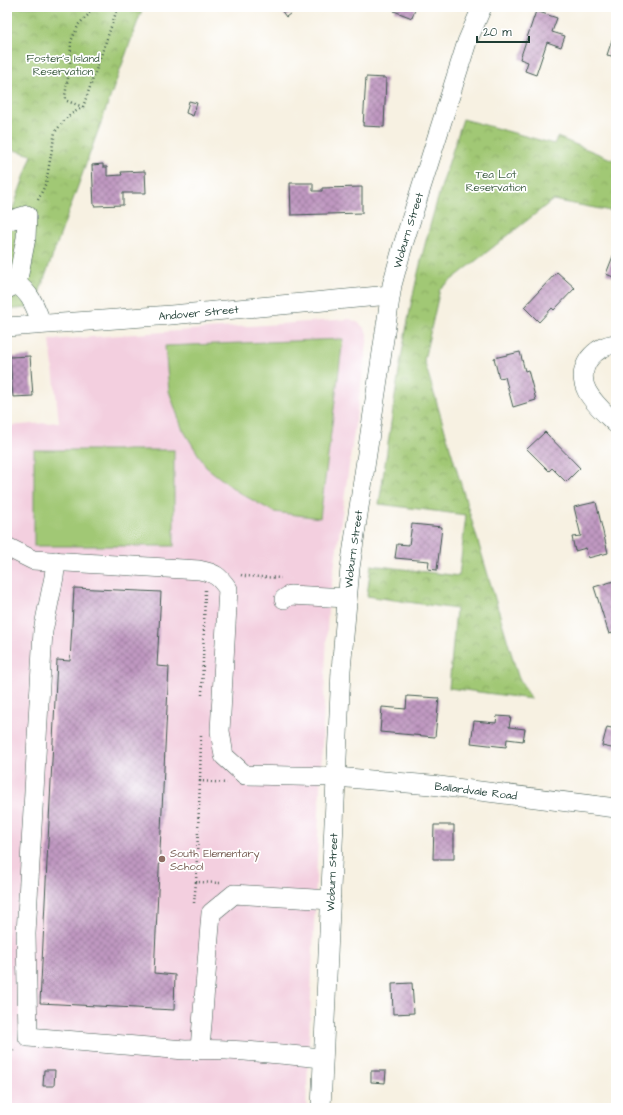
<svg xmlns="http://www.w3.org/2000/svg" width="623" height="1115" font-family="'Architects Daughter',sans-serif">
<style>
.built{fill:#f3cfdf}
.park{fill:url(#park-crowns);stroke:#608254}
.pitch{fill:#a1c874;stroke:#608254}
.building{fill:url(#building-cross-hatch)}
.lines{fill:none;stroke-linecap:round;stroke-linejoin:round}
.minor-casing{stroke:#3f584e;stroke-width:20}
.path{stroke:#3f584e;stroke-width:2.5;stroke-dasharray:1 3;stroke-linecap:butt}
.minor{stroke:#fff;stroke-width:19}
.education-dot{fill:#8d6e63;stroke:#fff;stroke-width:1.5}
.labels{text-anchor:middle;dominant-baseline:central;stroke-width:3.5;stroke-linejoin:round;paint-order:stroke}
.park-label{font-size:11px;fill:#406044;stroke:#fff}
.street-label{font-size:11px;fill:#1f3d34;stroke:#fff}
.education-label{font-size:11px;fill:#785e54;stroke:#fff;text-anchor:start}
</style>
<defs>
<pattern id="park-crowns" width="20" height="18" patternUnits="userSpaceOnUse"><rect width="20" height="18" fill="#a1c874"/><path d="M2 6a3 3 0 1 1 6 0M12 15a3 3 0 1 1 6 0" fill="none" stroke="#83a460"/></pattern>
<pattern id="building-cross-hatch" width="8" height="8" patternUnits="userSpaceOnUse"><rect width="8" height="8" fill="#c098c1"/><path d="M0 0l8 8M0 8l8-8" fill="none" stroke="#9b7d9e"/></pattern>
</defs>
<rect width="100%" height="100%" fill="#fff"/>
<filter id="ink" filterUnits="userSpaceOnUse"><feTurbulence type="fractalNoise" baseFrequency=".025" numOctaves="2"/><feDisplacementMap in="SourceGraphic" scale="8" xChannelSelector="R" yChannelSelector="G"/><feConvolveMatrix kernelMatrix="1 2 1 2 8 2 1 2 1" color-interpolation-filters="sRGB"/></filter>
<filter id="wash" filterUnits="userSpaceOnUse"><feTurbulence type="fractalNoise" baseFrequency=".012" numOctaves="4" result="noise"/><feDisplacementMap in="SourceGraphic" scale="16" xChannelSelector="R" yChannelSelector="G"/><feGaussianBlur stdDeviation="0.9" result="paint"/><feColorMatrix in="noise" values="0 0 0 0 0 0 0 0 0 0 0 0 0 0 0 0 0 1.4 0 .05"/><feComposite in="paint" operator="in"/></filter>
<g filter="url(#wash)">
<rect width="100%" height="100%" fill="#f7f1e2"/>
<path class="built" d="M350,319l9,4 6,6 3,7 -40,274 -22,498h-299v-682l52,-4 -9,-82z"/>
<g class="park">
<path d="M7,7h136l-109,300 -27,3v-85l25,-70 -25,-7z"/>
<path d="M463,119l91,25 3,-7 59,24v51l-63,-12 -113,89 -16,71 94,316 13,23 -82,-11 7,-79 -89,-13 4,-31 88,11 7,-61 -87,-11c12,-77 21,-155 39,-231 12,-52 28,-103 45,-154z"/>
</g>
<g class="pitch">
<path d="M343,339l-23,179 -46,-6 -36,-20 -32,-25 -24,-39 -13,-37 -4,-45z"/>
<rect x="34" y="450" width="140" height="96"/>
</g>
<g id="blocks">
<g class="building">
<path d="M279,7h20l-13,10z"/>
<path d="M396,7h20l-4,11 -18,-7z"/>
<path d="M536,11l21,7 -5,14 13,4 -4,11 -14,-5 -11,33 -11,-4 3,-9 -8,-3z"/>
<path d="M615,31h1v26l-9,-2z"/>
<path d="M366,77l20,1 -2,49 -21,-1z"/>
<path d="M189,101l8,2 -4,13 -7,-3z"/>
<path d="M103,164v3h4v9l15,-1 -1,-3 24,-1 1,22h-23v12l-29,1 -2,-41z"/>
<path d="M290,183h23v8h9v-3l40,-1v26l-71,2z"/>
<path d="M615,251l1,1v26l-10,-4z"/>
<path d="M557,272l18,16 -21,22 -2,-2 -13,14 -15,-15z"/>
<path d="M520,352l5,19 3,-1 8,30 -23,7 -8,-30 -6,1 -5,-20z"/>
<path d="M30,356l3,40 -20,1 -3,-40z"/>
<path d="M545,432l35,36 -14,14 -14,-14 -3,3 -22,-22z"/>
<path d="M596,502l12,51 -20,5 -2,-10 -11,3 -3,-14 9,-1 -7,-29z"/>
<path d="M412,524l30,3 -5,43 -9,-1 1,-8 -34,-3 2,-14 12,1z"/>
<path d="M614,581l2,7v44l-7,2 -15,-47z"/>
<path d="M74,588l87,4 -4,74 12,1 -15,306 21,2 -1,35 -134,-7 17,-343 13,1z"/>
<path d="M407,696l32,2 -4,39 -55,-5 2,-25 24,2z"/>
<path d="M497,716l14,1 -2,10 16,2 -2,12 -16,-2 -1,8 -35,-4 3,-22 22,2z"/>
<path d="M607,727l9,2v20l-14,-3z"/>
<path d="M434,825h20v34h-21z"/>
<path d="M412,983l2,30 -21,1 -1,-30z"/>
<path d="M44,1070h11l-1,16h-11z"/>
<path d="M371,1071h15l-1,12 -14,-1z"/>
</g>
</g>
</g>
<g filter="url(#ink)">
<use href="#blocks" fill-opacity="0" stroke="#3f584e" stroke-width="1"/>
<g class="lines">
<defs>
<g id="minor">
<path d="M7,221l20,-6 -1,23 -9,46"/>
<path d="M7,289l10,-5c15,11 18,23 25,40"/>
<path id="s1" d="M7,327l164,-12 219,-20"/>
<path d="M616,344c-11,1 -20,6 -27,15 -18,27 10,48 27,65"/>
<path id="s2" d="M7,547l26,13 166,10c16,3 20,6 29,19l-8,142 4,25 21,19 91,2 95,8 185,23"/>
<path d="M56,561l-2,16 -11,54 -17,303 2,103 157,13c46,-2 92,4 138,8"/>
<path d="M284,599l6,-4 57,3"/>
<path d="M200,1049l11,-136 23,-19 97,6"/>
<path id="s3" d="M321,1108l20,-438 9,-102 42,-283 11,-40 64,-203 15,-35"/>
</g>
</defs>
<use href="#minor" class="minor-casing"/>
<g class="path">
<path d="M83,107l-16,-6 -2,-5 5,-30 1,-25 8,-17 9,-9 3,-8"/>
<path d="M83,107l35,-100"/>
<path d="M38,200l8,-17 9,-51 13,-16 15,-9"/>
<path d="M241,575l3,1 37,2"/>
<path d="M202,695l3,-105"/>
<path d="M201,736l-1,45 27,2"/>
<path d="M196,882l4,-101"/>
<path d="M194,903l2,-21 24,1"/>
<path d="M7,1056l9,-8"/>
</g>
<use href="#minor" class="minor"/>
</g>
</g>
<circle class="education-dot" cx="162" cy="859" r="4"/>
<g class="labels">
<g class="park-label">
<text x="63" y="58">Foster's Island<tspan x="63" dy="13">Reservation</tspan></text>
<text x="496" y="174">Tea Lot<tspan x="496" dy="13">Reservation</tspan></text>
</g>
<g class="street-label">
<text stroke="none"><textPath href="#s3" startOffset="884">Woburn Street</textPath></text>
<text stroke="none"><textPath href="#s1" startOffset="192">Andover Street</textPath></text>
<text stroke="none"><textPath href="#s3" startOffset="560">Woburn Street</textPath></text>
<text stroke="none"><textPath href="#s2" startOffset="659">Ballardvale Road</textPath></text>
<text stroke="none"><textPath href="#s3" startOffset="236">Woburn Street</textPath></text>
</g>
<g class="education-label">
<text x="170" y="853">South Elementary<tspan x="170" dy="13">School</tspan></text>
</g>
</g>
<rect width="623" height="1115" fill="none" stroke="#fff" stroke-width="24"/>
<path d="M477 36v6h52v-6" fill="none" stroke="#1f3d34" stroke-width="2"/>
<text x="483" y="36" font-size="12" fill="#1f3d34" stroke="#ffffff" stroke-width="3" paint-order="stroke">20 m</text>
</svg>
